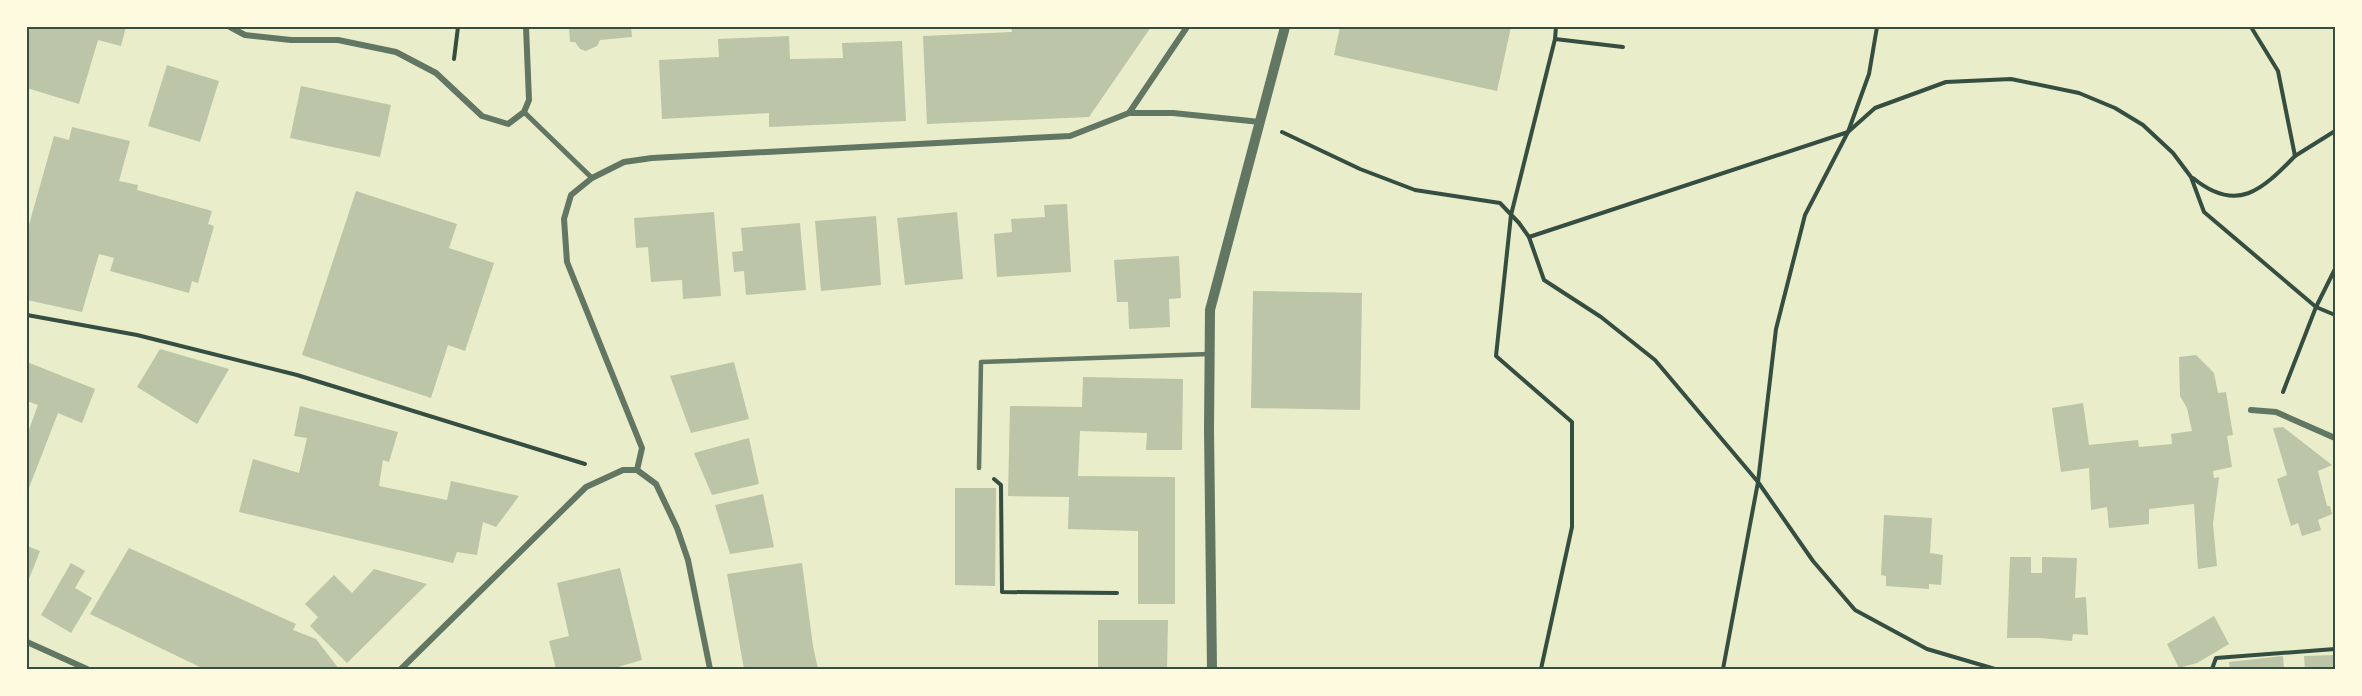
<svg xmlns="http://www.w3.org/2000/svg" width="2362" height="696" font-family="'Fira Sans',sans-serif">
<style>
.building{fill:#bcc5a7}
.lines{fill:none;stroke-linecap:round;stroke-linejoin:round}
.path{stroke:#344e41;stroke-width:4}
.service{stroke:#617663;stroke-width:4.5}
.pedestrian{stroke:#617663;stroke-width:5}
.minor{stroke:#617663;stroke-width:6}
.tertiary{stroke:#617663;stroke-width:10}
.neatline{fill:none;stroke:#344e41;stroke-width:2}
</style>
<rect width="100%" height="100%" fill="#e9edc9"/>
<g class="building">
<path d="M29,27h97l-5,19 -23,-6 -19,64 -52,-16z"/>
<path d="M569,27h62l1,10 -32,3 -3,6 -11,5 -6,-2 -5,-7h-5z"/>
<path d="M1011,27h58v2l82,-2 -62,90 -162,7 -4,-88 89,-4z"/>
<path d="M1340,27h171l-14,64 -163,-36z"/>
<path d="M789,36l1,23 53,-1 -1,-15 60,-2 4,80 -137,6v-14l-107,6 -3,-59 60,-3 -1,-18z"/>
<path d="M167,65l52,16 -19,61 -52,-16z"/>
<path d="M301,86l90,19 -11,52 -90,-19z"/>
<path d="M72,127l58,14 -11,40 19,4 -1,5 75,21 -4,13 6,2 -16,57 -6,-2 -3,12 -79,-22 4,-13 -15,-4 -17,58 -55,-12v-68l27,-96 15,4z"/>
<path d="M356,191l101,33 -8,24 45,15 -29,88 -17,-6 -17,53 -129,-43z"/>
<path d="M1067,204l4,68 -74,5 -3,-43 18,-2 -1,-13 34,-2 -1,-12z"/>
<path d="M714,212l7,84 -38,3 -1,-19 -31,2 -3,-35 -12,1 -2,-30z"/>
<path d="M957,212l6,67 -58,6 -8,-67z"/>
<path d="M876,216l5,69 -60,6 -6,-70z"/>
<path d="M800,223l6,67 -60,5 -2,-24 -10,1 -2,-20 11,-1 -2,-23z"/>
<path d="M1179,256l2,42 -12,1 1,28 -41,2 -1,-27h-11l-3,-42z"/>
<path d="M1253,291l109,2 -2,117 -109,-2z"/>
<path d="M160,349l69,20 -32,55 -60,-37z"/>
<path d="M2196,355l18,18 4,20 8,-1 7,43 -6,1 5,31 -19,4 1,7 5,-1 -6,47 4,42 -19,3 -4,-65 -45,5v15l-40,4 -2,-21 -16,3 -2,-42 -28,4 -9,-64 31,-5 6,42 49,-5 1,7 33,-3 -1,-10 21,-3 -5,-23 -7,-12 -1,-39z"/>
<path d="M27,362l68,27 -13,34 -24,-10 -31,80v-58l11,-30 -11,-4z"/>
<path d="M734,362l15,57 -58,14 -21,-57z"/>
<path d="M1083,377l100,2 -1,71h-36l1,-17 -67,-2 -2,45 97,1v127h-37v-73l-70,-2 1,-32 -61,-1 2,-90 72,1z"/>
<path d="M300,406l98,26 -9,30 -6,-2 -4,26 68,14 4,-19 68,15 -23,31 -13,-5 -6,33 -20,-3 -4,11 -214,-51 14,-53 46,14 8,-35 -13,-2z"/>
<path d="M2283,427l49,38 -14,6 9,35h3l2,8 -14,6 3,10 -19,6 -4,-13 -7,3 -14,-47 10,-4 -14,-47z"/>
<path d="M749,438l10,46 -47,11 -18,-42z"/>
<path d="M955,488h41l-1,98 -40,-1z"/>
<path d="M763,494l11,53 -44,7 -15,-49z"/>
<path d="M1884,515l48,3 -2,35 13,2 -2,30 -12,-1v5l-43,-3v-10l-5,-1z"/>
<path d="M27,546l13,5 -13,33z"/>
<path d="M129,548l167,76 -3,6 23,9 23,30h-135l-114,-55z"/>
<path d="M2010,557h21v16h11v-16l35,1 -2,40 11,-1 2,38 -15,-1 -1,7 -32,-3h-33z"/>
<path d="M71,563l14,8 -10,17 17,10 -21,35 -30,-18z"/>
<path d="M802,563l11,83 5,23h-74l-17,-95z"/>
<path d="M620,568l22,92 -31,9h-55l-7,-28 20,-5 -12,-53z"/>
<path d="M374,569l53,15 -80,79 -37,-37 8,-9 -13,-13 29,-29 18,18z"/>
<path d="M2214,616l15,28 -32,19 -18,5 -12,-24z"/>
<path d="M1098,620h70l-1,49h-69z"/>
<path d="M2335,655v14h-30l-1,-13z"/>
<path d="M2283,656l1,13h-54l-1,-7z"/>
</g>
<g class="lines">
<g class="path">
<path d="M2251,27l27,44 17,85 40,-25"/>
<path d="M1555,39l68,8"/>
<path d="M454,59l4,-32"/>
<path d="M1282,132l78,37 55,21 85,13 19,20 10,14 15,43 57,37 54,43 103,122 55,79 42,49 72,39 68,20"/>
<path d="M2193,178c44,36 69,12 102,-22"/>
<path d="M1529,237l319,-105 27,-24 71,-26 65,-3 68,14 36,15 28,17 30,28 18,24 13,35 112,95 19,8"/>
<path d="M27,315l110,20 160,40 288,89"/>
<path d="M2283,392l33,-85 19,-38"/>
<path d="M994,479l7,6 1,107 115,1"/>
<path d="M1541,669l31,-142v-105l-76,-66 15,-141 44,-176 1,-12"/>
<path d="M1723,669l35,-187 18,-153 29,-114 43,-83 21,-58 8,-47"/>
<path d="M2212,669l4,-11 119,-9"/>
</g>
<path class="service" d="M979,468l2,-106 228,-8"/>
<path class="pedestrian" d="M524,112l68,66"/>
<g class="minor">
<path d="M230,27l15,8 46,5h47l58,12 40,21 46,43 26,8 16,-12 5,-12 -3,-73"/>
<path d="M1187,27l-58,86h44l87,9"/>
<path d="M2251,410l25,2 59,26"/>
<path d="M27,642l60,27"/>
<path d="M401,669l185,-182 37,-17h14"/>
<path d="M710,669l-22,-109 -11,-32 -21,-44 -19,-14 5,-22 -75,-186 -3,-43 7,-24 21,-17 32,-16 28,-4 418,-22 59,-23"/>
</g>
<path class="tertiary" d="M1212,669l-3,-239 1,-120 75,-283"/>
</g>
<rect width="2362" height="696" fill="none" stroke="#fefae0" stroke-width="57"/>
<rect x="28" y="28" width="2306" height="640" class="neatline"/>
</svg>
